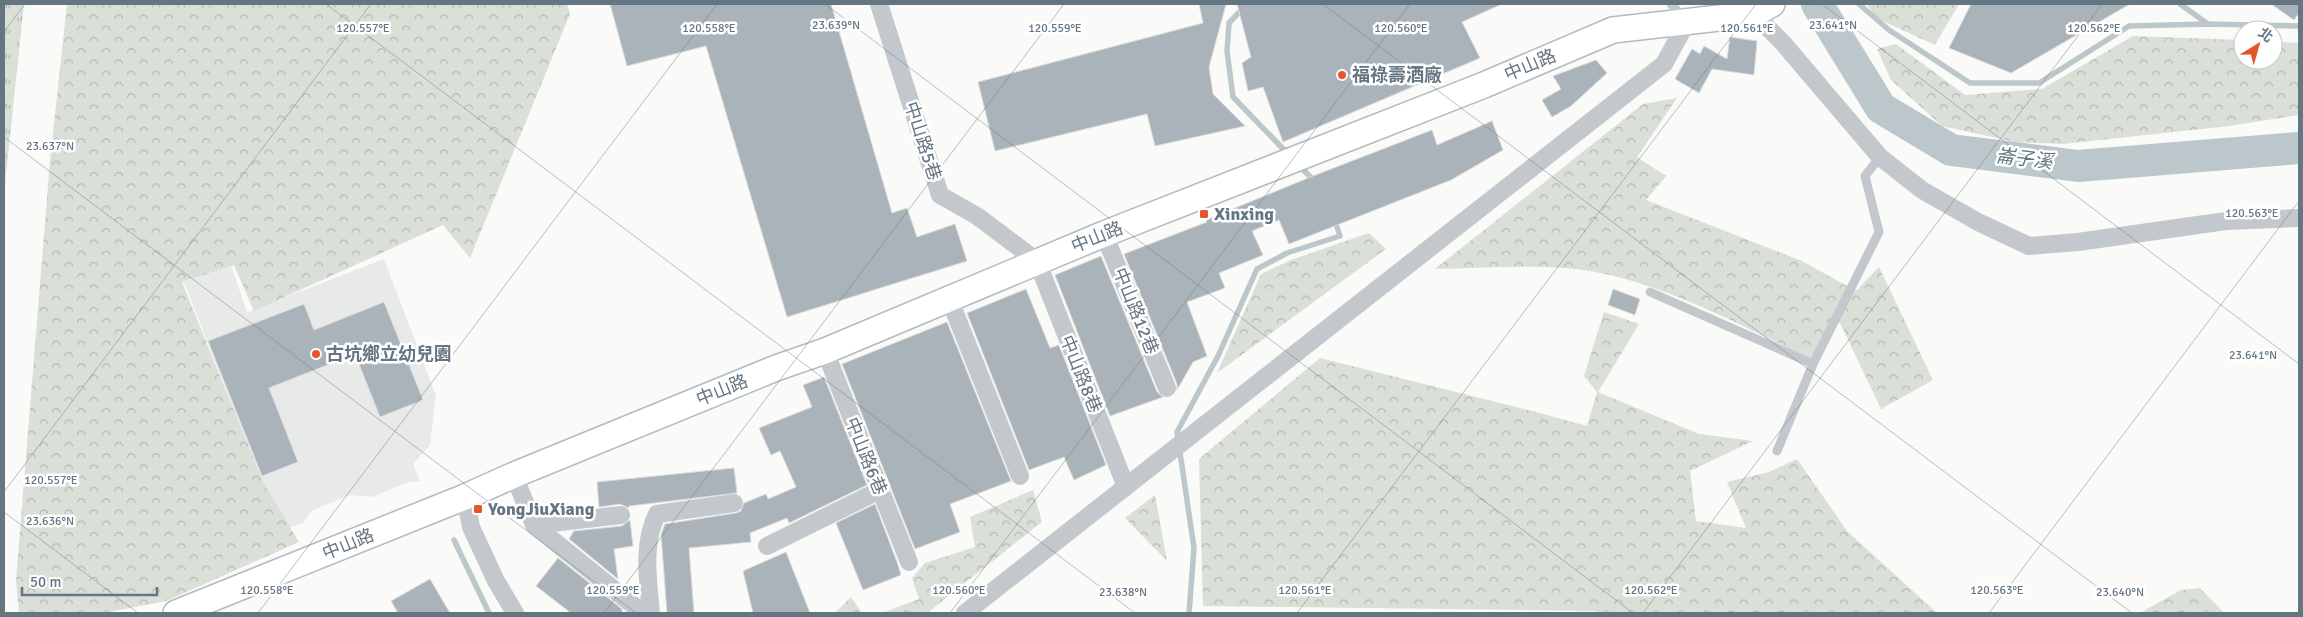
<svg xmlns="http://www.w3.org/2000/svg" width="2303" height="617" font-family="Signika,'Noto Sans TC',sans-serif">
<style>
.built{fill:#e8e9e9}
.grass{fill:url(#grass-tufts)}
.forest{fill:url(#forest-crowns)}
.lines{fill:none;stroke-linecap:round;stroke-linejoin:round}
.stream{stroke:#bbc7cb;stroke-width:5.5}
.river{stroke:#bbc7cb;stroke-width:32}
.building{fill:#aab3b9;stroke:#dcdcda}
.secondary-casing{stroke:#b3babf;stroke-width:28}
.service{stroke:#c3c8cc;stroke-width:9}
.minor{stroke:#c3c8cc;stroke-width:18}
.secondary{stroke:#fff;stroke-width:25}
.ticks{fill:none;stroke:#657683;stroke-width:1;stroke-opacity:0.45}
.poi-dot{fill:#e4572e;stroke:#fff;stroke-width:2}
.labels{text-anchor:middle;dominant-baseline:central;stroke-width:5;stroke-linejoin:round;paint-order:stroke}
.street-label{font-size:18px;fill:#657683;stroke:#fff}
.poi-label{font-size:18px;font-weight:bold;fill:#657683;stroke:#fff;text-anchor:start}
.water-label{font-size:19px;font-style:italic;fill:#60757c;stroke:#fff}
.ticks-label{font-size:12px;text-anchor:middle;fill:#657683;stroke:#fff;stroke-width:5;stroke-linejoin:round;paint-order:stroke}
</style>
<defs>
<pattern id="grass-tufts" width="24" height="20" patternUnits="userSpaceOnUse" patternTransform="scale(1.25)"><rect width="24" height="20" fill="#dadfd7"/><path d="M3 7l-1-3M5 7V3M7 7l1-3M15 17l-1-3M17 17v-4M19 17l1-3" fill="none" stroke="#b4b9b4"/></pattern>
<pattern id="forest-crowns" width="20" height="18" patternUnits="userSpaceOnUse" patternTransform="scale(1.25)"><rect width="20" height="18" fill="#dadfd7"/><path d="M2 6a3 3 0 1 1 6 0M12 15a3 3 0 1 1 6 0" fill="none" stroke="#b4b9b4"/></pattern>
</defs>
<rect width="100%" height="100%" fill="#fafaf8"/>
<path class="built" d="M384,259l52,137 -6,49 -17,19 7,17 -14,2 -34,14 -22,-2 -39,16 -8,12 -22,7 -97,-248 47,-17 16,47z"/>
<path class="grass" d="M4,4h20l-20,189z"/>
<g class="forest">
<path d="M67,4h500l3,10 -100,244 -27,-33 -189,86 -20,-46 -52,17 81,200 36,60 -133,59 -62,12h-85l-3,-33 34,-419z"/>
<path d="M1867,4h92l-24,41 -59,-27z"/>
<path d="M2133,36l110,4v20h30v-18l26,1v72l-70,11 -166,18 -48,-2 -73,-16 -51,-46 -14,-31 19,-5 69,51 77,-6z"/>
<path d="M1677,98l-40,59 29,19 -20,24 156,61 54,30 23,-24 54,113 -52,29 -41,-86 -12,1 -13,37c-76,-36 -165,-87 -251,-93 -43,-3 -87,0 -129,1l208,-165z"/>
<path d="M1369,233l17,16 -169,124 44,-99 30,-14z"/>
<path d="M1604,312l35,12 -41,68 101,42 54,7 -63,30 6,50 50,7 -19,-46 42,-10 28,-13 50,72 90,82h-341v-2l-393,-5 -4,-147 121,-101 216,54 51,14 10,-34 -13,-16z"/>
<path d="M1033,490l9,32 -115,91h-45l37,-14 -7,-21 13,-15 50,-16 -5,-30z"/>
<path d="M1155,495l12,66 -42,-43z"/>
<path d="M2200,588l24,25h-84l41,-23z"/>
<path d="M851,597l11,16h-27z"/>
</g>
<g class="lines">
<g class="stream">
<path d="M1247,4l-18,19 -2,28 6,46 56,58"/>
<path d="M1859,4l30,26 81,53h69l90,-57 79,-2 91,2"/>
<path d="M2180,4l28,20"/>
<path d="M1299,165l16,17"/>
<path d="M454,540l35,73"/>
<path d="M1189,613l5,-65 -17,-116 41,-76 39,-87 30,-16 53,-17 -6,-18"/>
</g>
<path class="river" d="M1817,4l64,104 70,42 127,16 221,-18"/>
</g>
<g class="building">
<path d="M610,4h221l61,209 15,-5 10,29 38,-13 12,37 -180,56 -81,-271 -79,20z"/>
<path d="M1199,4h27l-17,63 4,27 32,32 -90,20 -8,-32 -152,37 -17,-69 225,-59z"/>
<path d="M1237,4h265l-40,18 18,36 -197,84 -20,-55 -15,4 -6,-28 9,-6z"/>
<path d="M1971,4h159l-119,69 -62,-25z"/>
<path d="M2271,4h28v9l-5,7z"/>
<path d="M1730,37l27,4 -3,34 -42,-6 -13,24 -24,-14 17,-30 8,5 4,-8 23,13z"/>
<path d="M1596,60l11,13 -36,33 -19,11 -10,-17 19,-11 -8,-13z"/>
<path d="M1492,121l11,29 -52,30 -162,64 -10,-24 -27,11 11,24 -44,18 6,15 -38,14 20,54 -14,6 -16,28v-6l-53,-130 83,-32 -1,-2 107,-44 119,-46 5,15z"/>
<path d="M1101,256l56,136 6,5 -53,19 -55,-141z"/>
<path d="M1026,289l24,59 9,-3 47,120 -32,15 -10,-23 -35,13 -62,-157z"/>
<path d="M1613,289l27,10 -5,16 -27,-10z"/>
<path d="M384,302l39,98 -43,17 -25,-63 -86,34 29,74 -36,14 -54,-135 96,-37 10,26z"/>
<path d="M947,322l64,159 -61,23 10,28 -45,17 -73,-185z"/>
<path d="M824,377l43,108 -78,38 -2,-5 -37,15 1,9 -62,6 5,65h-27l-6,-79 4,-10 71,-11 5,-2 3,-8 22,-9 2,5 28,-12 -16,-36 -9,4 -12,-27 53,-21 -9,-22z"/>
<path d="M734,468l3,25 -108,13v2l-9,-4 -21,3 -2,-25z"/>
<path d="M875,504l22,58 4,13 -38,15 -27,-67z"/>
<path d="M630,520l3,26 -19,3 4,30 -49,-40 5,-8 48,-5z"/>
<path d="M786,552l24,61h-57l-10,-42z"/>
<path d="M558,558l64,51v4h-51l-35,-27z"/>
<path d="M430,579l20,34h-52l-7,-12z"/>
</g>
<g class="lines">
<defs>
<path id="secondary" d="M176,613l289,-116 49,-22 262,-107 49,-17 279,-117 380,-149 129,-55 141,-16 18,-10"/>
</defs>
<use href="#secondary" class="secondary-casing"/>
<g class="service">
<path d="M1671,4l13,14"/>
<path d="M1650,292l163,72"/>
<path d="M1777,451l36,-87 66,-132 -14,-56 15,-19"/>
</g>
<g class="minor">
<path d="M879,4l61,191 37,21 60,45 89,226"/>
<path d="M1754,14l29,29 97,114 42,33 56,32 51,24 49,-4 148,-21 73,-3"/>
<path d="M1104,234l63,154"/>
<path d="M949,298l71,178"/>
<path d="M825,351l84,211"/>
<path d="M514,475l20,50 109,88"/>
<path d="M465,497l6,30 25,54 19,32"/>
<path d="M534,525l87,-10"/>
<path d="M767,546l113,-56"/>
<path d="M651,613c-3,-33 -9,-68 6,-99l77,-11"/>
<path d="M965,613l699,-549 23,-42"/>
</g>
<use href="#secondary" class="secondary"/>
</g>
<path class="ticks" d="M326,4l809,609M825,4l808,609M1323,4l809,609M1822,4l477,360M4,32l21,-28M4,137l632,476M4,492l367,-488M4,512l134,101M258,613l459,-609M604,613l460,-609M950,613l460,-609M1297,613l459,-609M1643,613l459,-609M1989,613l310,-412"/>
<g class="poi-dot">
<circle cx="1342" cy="75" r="5"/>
<rect x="1199" y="209" width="10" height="10" rx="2.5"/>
<circle cx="316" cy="354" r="5"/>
<rect x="473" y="504" width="10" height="10" rx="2.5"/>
</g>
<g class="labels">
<g class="street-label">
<text transform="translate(1530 65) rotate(-23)">中山路</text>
<text transform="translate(923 141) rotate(72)">中山路5巷</text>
<text transform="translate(1097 237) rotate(-22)">中山路</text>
<text transform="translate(1136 311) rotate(68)">中山路12巷</text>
<text transform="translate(1081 374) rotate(68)">中山路8巷</text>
<text transform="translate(722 390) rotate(-22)">中山路</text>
<text transform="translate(866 456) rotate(68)">中山路6巷</text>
<text transform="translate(348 544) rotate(-22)">中山路</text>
</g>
<g class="poi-label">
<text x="1352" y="75">福祿壽酒廠</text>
<text x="1214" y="214">Xinxing</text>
<text x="326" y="354">古坑鄉立幼兒園</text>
<text x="488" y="509">YongJiuXiang</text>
</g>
<g class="water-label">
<text transform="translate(2024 159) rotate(7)">崙子溪</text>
</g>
</g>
<g class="ticks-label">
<text x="836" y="29">23.639°N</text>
<text x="1833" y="29">23.641°N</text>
<text x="363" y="32">120.557°E</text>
<text x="709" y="32">120.558°E</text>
<text x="1055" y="32">120.559°E</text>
<text x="1401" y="32">120.560°E</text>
<text x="1747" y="32">120.561°E</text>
<text x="2094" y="32">120.562°E</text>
<text x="50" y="150">23.637°N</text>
<text x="2252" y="217">120.563°E</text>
<text x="2253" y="359">23.641°N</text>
<text x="51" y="484">120.557°E</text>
<text x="50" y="525">23.636°N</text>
<text x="267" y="594">120.558°E</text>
<text x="613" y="594">120.559°E</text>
<text x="959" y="594">120.560°E</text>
<text x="1305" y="594">120.561°E</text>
<text x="1651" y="594">120.562°E</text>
<text x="1997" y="594">120.563°E</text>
<text x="1123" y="596">23.638°N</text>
<text x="2120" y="596">23.640°N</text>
</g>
<rect width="2303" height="617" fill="none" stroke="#657683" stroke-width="10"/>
<g transform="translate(2258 45) rotate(37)"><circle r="24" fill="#ffffff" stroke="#c1c8cd"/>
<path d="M0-4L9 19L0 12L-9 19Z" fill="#e4572e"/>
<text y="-8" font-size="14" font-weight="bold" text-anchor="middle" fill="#657683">北</text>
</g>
<path d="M22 587v8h135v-8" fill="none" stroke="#657683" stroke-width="2.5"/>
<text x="30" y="587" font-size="15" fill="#657683" stroke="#ffffff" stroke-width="4" paint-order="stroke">50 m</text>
</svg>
